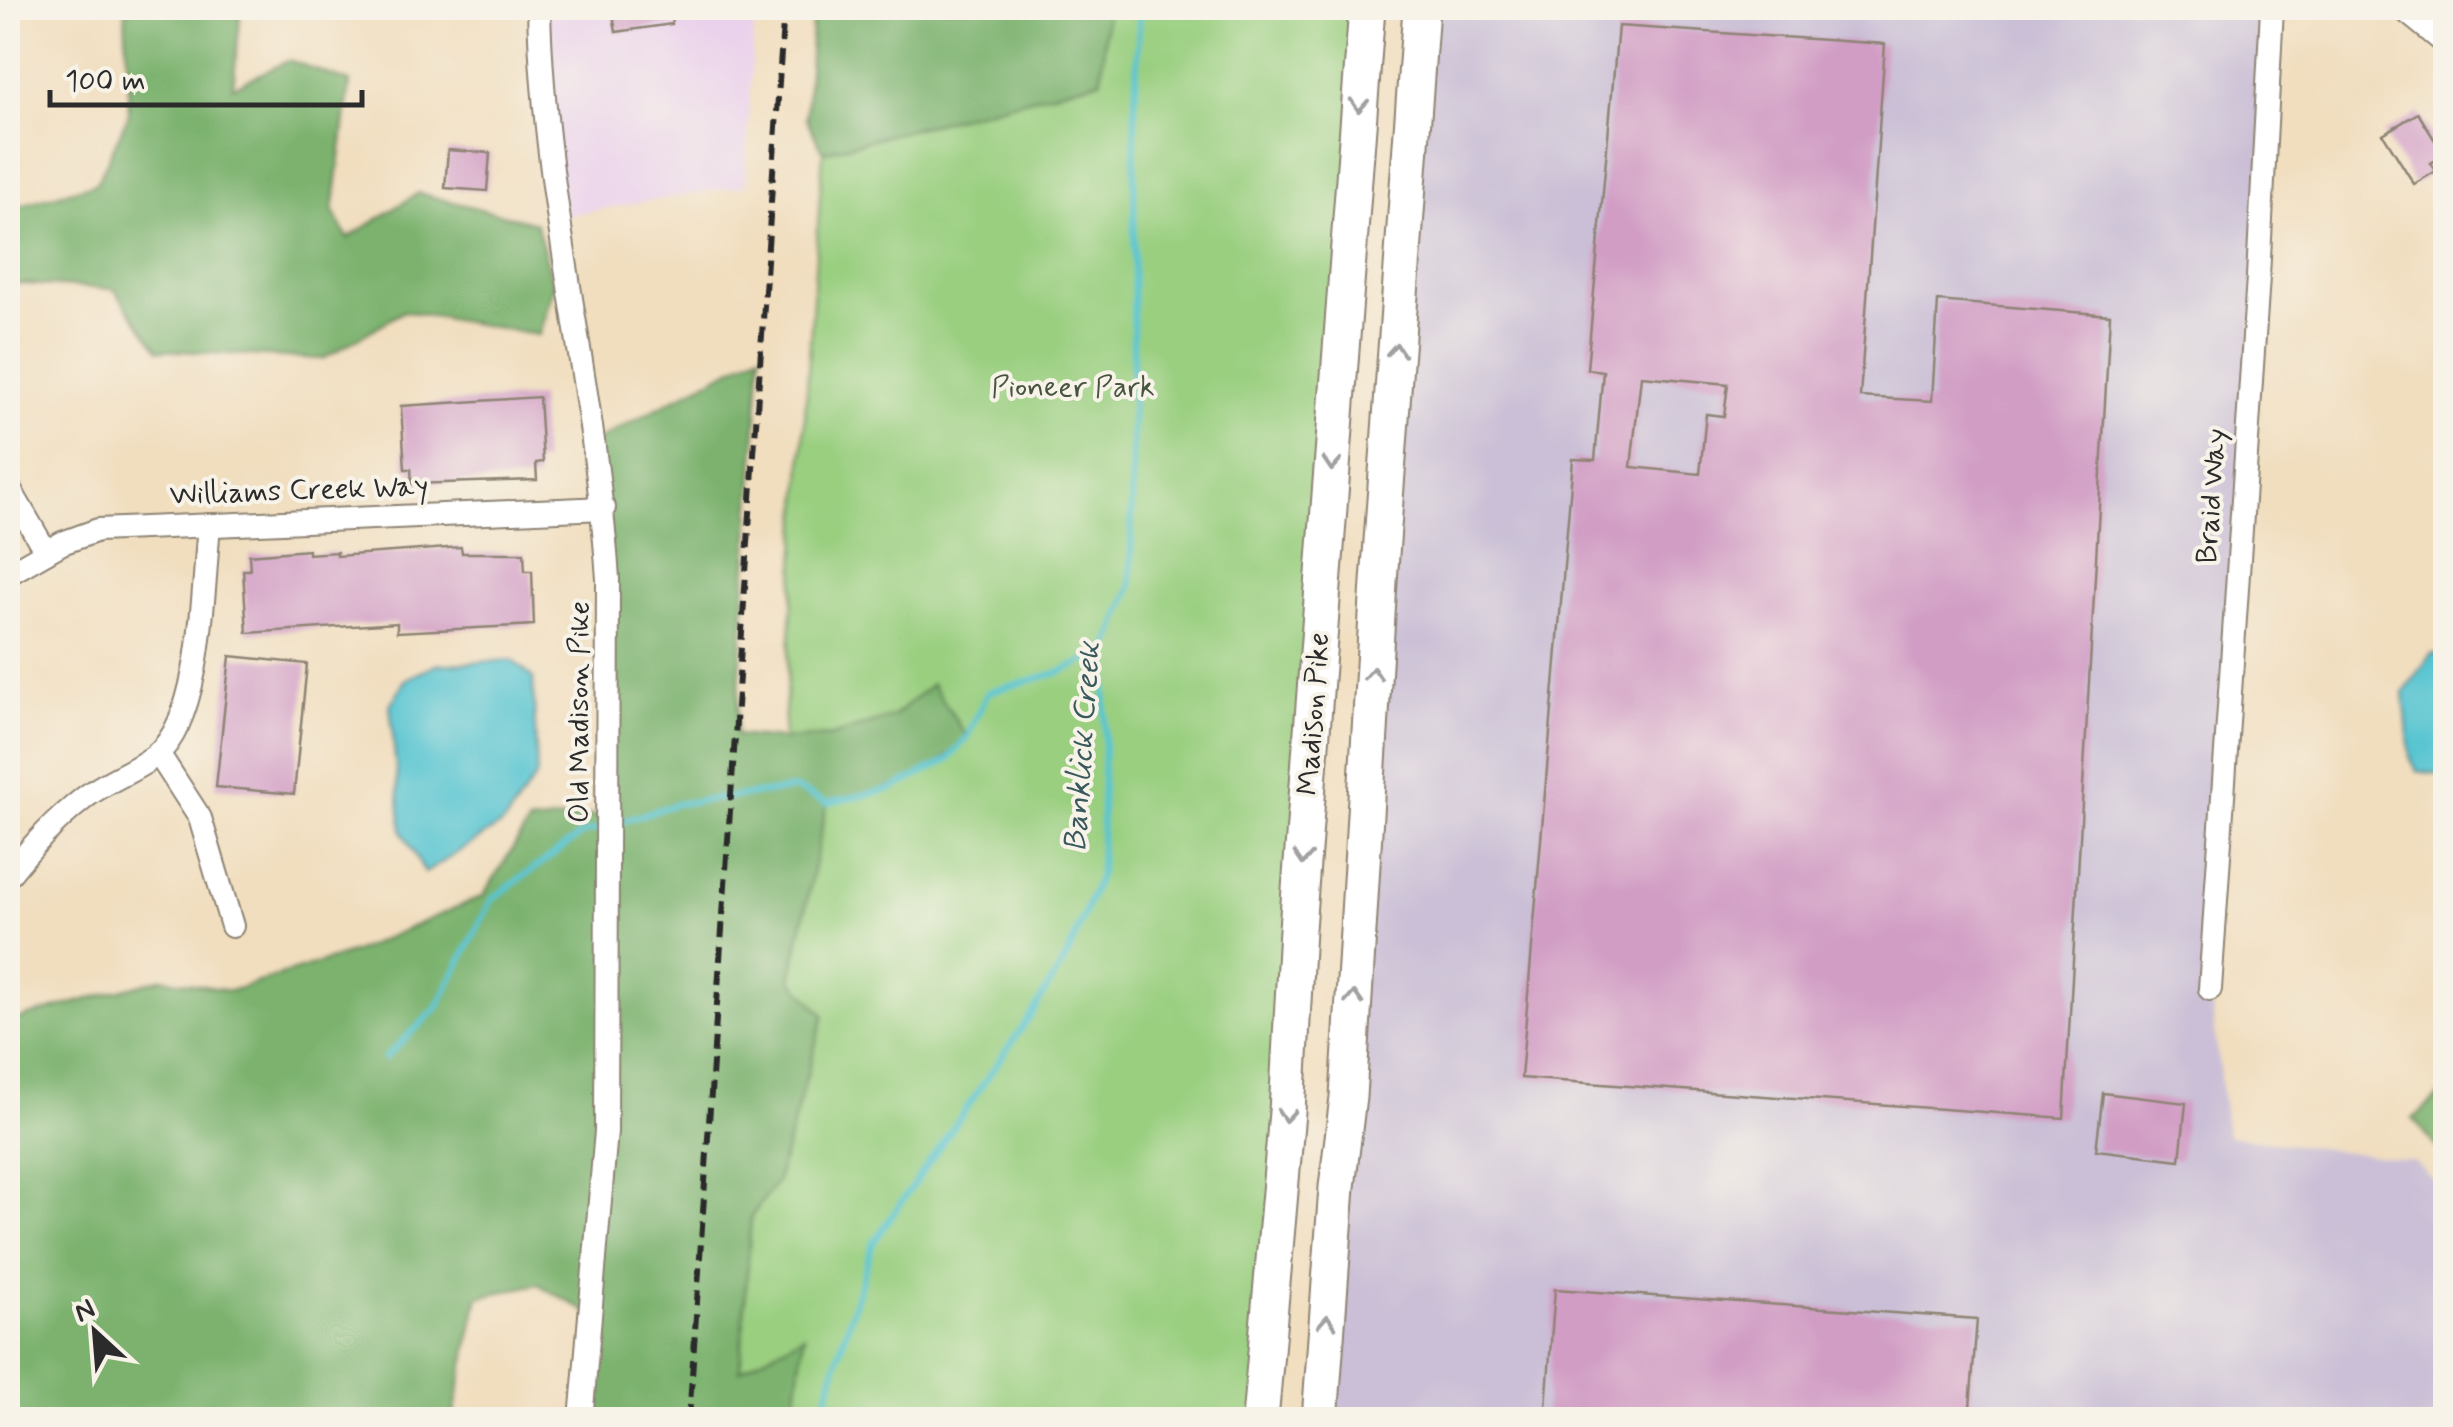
<svg xmlns="http://www.w3.org/2000/svg" width="2453" height="1427" font-family="Mynerve,sans-serif">
<style>
.built{fill:#ead1ec}
.industrial{fill:#cabfd6}
.green{fill:#9acf80;stroke:#627d56;stroke-width:2.5}
.forest{fill:#7bb26e;stroke:#536e4c;stroke-width:2.5}
.water{fill:#59c5d1;stroke:#42787e;stroke-width:2.5}
.lines{fill:none;stroke-linecap:round;stroke-linejoin:round}
.stream{stroke:#59c5d1;stroke-width:6}
.building{fill:#d19dc5;fill-rule:evenodd}
.minor-casing{stroke:#8e8475;stroke-width:26}
.primary-casing{stroke:#8e8475;stroke-width:39}
.minor{stroke:#fff;stroke-width:22}
.primary{stroke:#fff;stroke-width:35}
.rail{stroke:#2b2b2b;stroke-width:6;stroke-dasharray:15 8;stroke-linecap:butt}
.oneway{stroke:#a0a0a0}
.labels{text-anchor:middle;dominant-baseline:central;stroke-width:8;stroke-linejoin:round;paint-order:stroke}
.park-label{font-size:30px;fill:#475440;stroke:#f7f3e8}
.street-label{font-size:30px;fill:#2b2b2b;stroke:#f7f3e8}
.water-label{font-size:32px;font-style:italic;fill:#39595d;stroke:#f7f3e8}
</style>
<rect width="100%" height="100%" fill="#f7f3e8"/>
<filter id="ink" filterUnits="userSpaceOnUse"><feTurbulence type="fractalNoise" baseFrequency=".01" numOctaves="2"/><feDisplacementMap in="SourceGraphic" scale="20" xChannelSelector="R" yChannelSelector="G"/><feConvolveMatrix kernelMatrix="1 2 1 2 8 2 1 2 1" color-interpolation-filters="sRGB"/></filter>
<filter id="wash" filterUnits="userSpaceOnUse"><feTurbulence type="fractalNoise" baseFrequency=".0048" numOctaves="4" result="noise"/><feDisplacementMap in="SourceGraphic" scale="40" xChannelSelector="R" yChannelSelector="G"/><feGaussianBlur stdDeviation="2.25" result="paint"/><feColorMatrix in="noise" values="0 0 0 0 0 0 0 0 0 0 0 0 0 0 0 0 0 1.4 0 .05"/><feComposite in="paint" operator="in"/></filter>
<g filter="url(#wash)">
<rect width="100%" height="100%" fill="#f1debf"/>
<path class="built" d="M539,8h216l-10,177 -185,31z"/>
<path class="industrial" d="M1421,8h851l-62,981 17,147 187,25 31,31v227l-1125,1z"/>
<path class="green" d="M1107,8h260l-107,1411h-523l86,-1267 278,-72z"/>
<g class="forest">
<path d="M125,8h116l-8,79 56,-27 61,22 -17,129 15,27 70,-45 118,30 18,63 -15,49 -135,-24 -81,48 -164,-9 -45,-61 -106,-6v-74l89,-26 32,-69z"/>
<path d="M813,8h294l-6,72 -278,72 -17,-34z"/>
<path d="M761,353l-25,382 47,4 49,-3 62,-20 38,-32 35,53c-39,45 -85,54 -140,66l-36,176 33,36 -47,166 -26,36 -11,153 64,-35 -11,84h-212l9,-105 -52,-30 -60,13 -25,122 -445,1v-398l155,-44 67,13 124,-39 129,-56 46,-73 80,-9 -15,-372z"/>
<path d="M2445,1091v67l-32,-39z"/>
</g>
<g class="water">
<path d="M2431,654h14v121l-28,-4 -7,-14 -6,-64z"/>
<path d="M512,660l21,18 4,97 -33,48 -79,50 -23,-42 -12,-126 16,-26 29,-14z"/>
</g>
<g class="lines">
<g class="stream">
<path d="M385,1058l52,-50 55,-109 90,-65 94,-30 120,-15 31,14 65,-14 56,-29 19,-23 21,-45 73,-20 45,-21"/>
<path d="M822,1420l15,-60 36,-117 160,-231 35,-57 32,-82 7,-222 24,-65 4,-484 5,-94"/>
</g>
</g>
<g id="blocks">
<g class="building">
<path d="M612,8h57l3,16 -56,8z"/>
<path d="M1618,26l267,18 -25,353 72,4 6,-100 172,14 -46,803 -543,-40 52,-619 22,1 8,-89 -16,-2zM1641,376l87,8 -4,32 -18,-2 -6,60 -69,-7z"/>
<path d="M2418,113l26,42 -13,8 5,8 -22,13 -31,-50z"/>
<path d="M448,150l42,3 -3,38 -42,-3z"/>
<path d="M539,397l4,65 -7,1 1,17 -125,4 -1,-15h-6l-4,-63z"/>
<path d="M461,547l1,6h62l1,18h7l2,54 -137,7v-9l-150,10 -4,-63h7l-1,-15 59,-5v4l29,-2v4z"/>
<path d="M230,656l77,8 -13,130 -78,-7z"/>
<path d="M2103,1093l83,10 -6,57 -84,-10z"/>
<path d="M1555,1289l422,30 -8,101h-424z"/>
</g>
</g>
</g>
<g filter="url(#ink)">
<use href="#blocks" fill-opacity="0" stroke="#8e8475" stroke-width="2.5"/>
<g class="lines">
<defs>
<g id="minor">
<path d="M539,8c4,191 56,379 69,571l-2,552 -25,289"/>
<path d="M2402,8l44,36"/>
<path d="M8,486l38,66"/>
<path d="M8,574l54,-31 36,-13 506,-22"/>
<path d="M158,753l42,65 32,108"/>
<path d="M8,876c22,-28 47,-55 75,-77 22,-18 51,-27 73,-44 47,-37 47,-172 53,-230"/>
<path d="M2210,989l48,-712 14,-269"/>
</g>
<g id="primary">
<path d="M1260,1420l27,-308 10,-183 70,-921"/>
<path d="M1320,1420l17,-233 11,-90 31,-515 42,-574"/>
</g>
</defs>
<use href="#minor" class="minor-casing"/>
<use href="#primary" class="primary-casing"/>
<use href="#minor" class="minor"/>
<use href="#primary" class="primary"/>
<path class="rail" d="M689,1420l95,-1412"/>
</g>
<defs><path id="oneway-chevron" d="M-2-3.5L2.5 0L-2 3.5" fill="none" stroke-width="1.6" stroke-linecap="round" stroke-linejoin="round" transform="scale(2.5)"/></defs>
<g class="oneway">
<use href="#oneway-chevron" transform="translate(1359 105) rotate(94)"/>
<use href="#oneway-chevron" transform="translate(1396 350) rotate(-86)"/>
<use href="#oneway-chevron" transform="translate(1332 464) rotate(94)"/>
<use href="#oneway-chevron" transform="translate(1373 674) rotate(-87)"/>
<use href="#oneway-chevron" transform="translate(1303 858) rotate(94)"/>
<use href="#oneway-chevron" transform="translate(1354 998) rotate(-87)"/>
<use href="#oneway-chevron" transform="translate(1286 1115) rotate(95)"/>
<use href="#oneway-chevron" transform="translate(1327 1322) rotate(-86)"/>
</g>
</g>
<g class="labels">
<g class="park-label">
<text x="1073" y="387">Pioneer Park</text>
</g>
<g class="street-label">
<text transform="translate(299 491) rotate(-2)">Williams Creek Way</text>
<text transform="translate(2212 496) rotate(-86)">Braid Way</text>
<text transform="translate(579 712) rotate(-90)">Old Madison Pike</text>
<text transform="translate(1314 714) rotate(-86)">Madison Pike</text>
</g>
<g class="water-label">
<text transform="translate(1083 747) rotate(-86)">Banklick Creek</text>
</g>
</g>
<rect width="2453" height="1427" fill="none" stroke="#f7f3e8" stroke-width="40"/>
<g transform="translate(95 1332) rotate(334)" stroke="#f7f3e8" stroke-width="8" paint-order="stroke">
<path d="M0-8L18 38L0 25L-18 38Z" fill="#2b2b2b"/>
<text y="-15" font-size="28" font-weight="bold" text-anchor="middle" fill="#2b2b2b">N</text>
</g>
<path d="M50 90v15h312v-15" fill="none" stroke="#2b2b2b" stroke-width="5"/>
<text x="65" y="90" font-size="30" fill="#2b2b2b" stroke="#f7f3e8" stroke-width="8" paint-order="stroke">100 m</text>
</svg>
